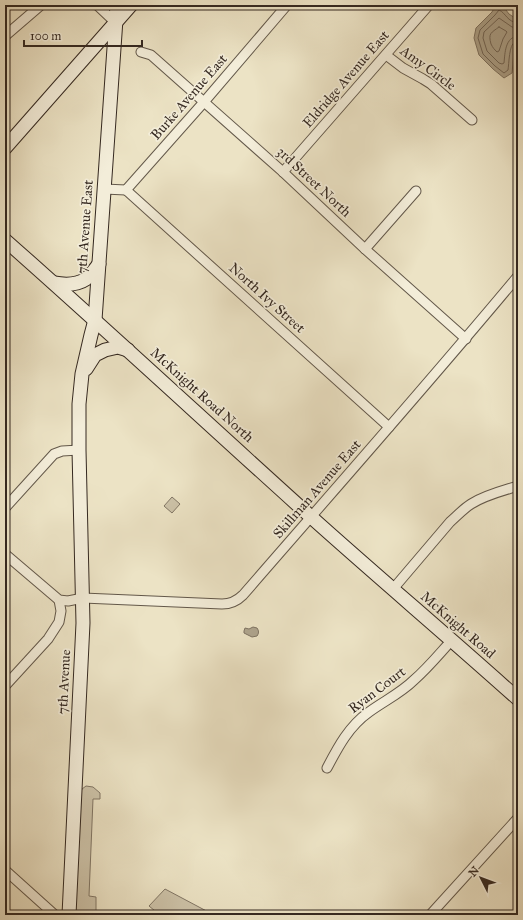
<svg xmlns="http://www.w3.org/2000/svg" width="523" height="920" font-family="'IM FELL Great Primer',serif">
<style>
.green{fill:#cdc3a9;stroke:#817665}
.water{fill:#aea48d;stroke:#7e7362}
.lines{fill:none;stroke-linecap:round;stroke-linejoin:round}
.shore{stroke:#726657;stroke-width:1}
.street-casing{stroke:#63584a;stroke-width:11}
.secondary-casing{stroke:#352921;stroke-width:15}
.street{stroke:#f3edd9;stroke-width:9}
.secondary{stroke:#f3edd9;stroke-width:13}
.labels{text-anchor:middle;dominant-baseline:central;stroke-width:3.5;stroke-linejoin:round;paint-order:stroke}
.street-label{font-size:14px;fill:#352921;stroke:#f3edd9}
</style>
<rect width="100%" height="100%" fill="#ece3c5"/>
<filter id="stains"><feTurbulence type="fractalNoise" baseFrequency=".005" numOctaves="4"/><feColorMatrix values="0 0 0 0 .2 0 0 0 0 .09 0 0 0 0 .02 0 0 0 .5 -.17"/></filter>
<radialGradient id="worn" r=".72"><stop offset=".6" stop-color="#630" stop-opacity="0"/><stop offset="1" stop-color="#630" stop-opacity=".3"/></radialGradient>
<g class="green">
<path d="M172,497l8,7 -8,9 -8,-7z"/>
<path d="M86,786l7,1 7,6v6h-7l-4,97 7,1v18h-21l6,-123 1,-3z"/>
<path d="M165,889l49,26h-54l-11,-9z"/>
</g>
<g class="water">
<path d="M496,5h6l7,9 9,6v19l-4,13 -2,21 -8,5 -11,-9 -14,-14 -5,-17 2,-10 16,-16z"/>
<path d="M253,627l4,1c2,3 2,5 0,8l-5,1 -8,-4v-2l1,-3 4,1z"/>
</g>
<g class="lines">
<g class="shore">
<path d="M518,23c-11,-1 -12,-10 -19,-13l-4,5 -15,15 -2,8 5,16 12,12 9,7 4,-3c1,-6 1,-26 7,-28 1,-1 2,-1 3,-1"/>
<path d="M499,27l7,4 1,1 -4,7 -4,12 -2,1c-3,-3 -4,-4 -6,-8 -3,-11 0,-11 8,-17z"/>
<path d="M518,28l-6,-1 -13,-9 -15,14 -1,6 4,13 12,12 3,1 2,-1c1,-10 1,-26 14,-27"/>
</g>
<defs>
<g id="street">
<path d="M97,5l19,18"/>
<path d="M5,36l36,-31"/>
<path d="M141,52l10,3 132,117 82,77 101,90"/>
<path d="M386,55l17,13 20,11 8,5 41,36"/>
<path d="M283,172l146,-167"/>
<path d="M104,189l22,1 78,-88 83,-97"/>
<path d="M126,190l263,237"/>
<path d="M365,249l51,-58"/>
<path d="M5,508l49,-54 8,-3 17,-1"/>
<path d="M5,554l54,46 9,1 15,-3 139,6c9,0 15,-3 21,-9 92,-106 185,-211 275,-319"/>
<path d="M393,589l57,-67c7,-6 13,-13 21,-18 14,-9 31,-13 47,-18"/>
<path d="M5,686l43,-47 11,-17 2,-11 -2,-11"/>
<path d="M327,768c11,-21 22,-42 42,-56 15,-11 32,-19 45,-32 14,-12 26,-27 38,-40"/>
<path d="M5,870l50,45"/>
<path d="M430,915l88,-97"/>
</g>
<g id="secondary">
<path d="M5,148l126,-143"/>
<path d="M5,240c103,91 203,184 305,276 69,62 139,121 208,183"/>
<path d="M54,283c11,2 23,2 32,-4 5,-4 9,-10 13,-15"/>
<path d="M86,369l9,-14 10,-5 13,-3 10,3"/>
<path d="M69,915l14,-292 -4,-173v-46l3,-30 9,-39 4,-15 22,-315"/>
</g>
</defs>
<use href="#street" class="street-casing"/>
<use href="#secondary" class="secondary-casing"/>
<use href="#street" class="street"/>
<use href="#secondary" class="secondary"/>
</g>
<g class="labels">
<g class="street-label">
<text transform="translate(428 68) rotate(36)">Amy Circle</text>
<text transform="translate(346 79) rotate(-49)">Eldridge Avenue East</text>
<text transform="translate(189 97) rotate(-49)">Burke Avenue East</text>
<text transform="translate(314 182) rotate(43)">3rd Street North</text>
<text transform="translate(85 227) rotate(-86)">7th Avenue East</text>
<text transform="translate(267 298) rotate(42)">North Ivy Street</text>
<text transform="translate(202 395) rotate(42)">McKnight Road North</text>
<text transform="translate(317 489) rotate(-49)">Skillman Avenue East</text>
<text transform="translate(458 625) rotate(41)">McKnight Road</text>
<text transform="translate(64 682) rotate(-87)">7th Avenue</text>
<text transform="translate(377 690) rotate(-37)">Ryan Court</text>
</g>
</g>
<rect width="523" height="920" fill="none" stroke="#ece3c5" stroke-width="20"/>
<rect x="6" y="6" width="511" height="908" fill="none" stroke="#352921" stroke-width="2"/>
<rect x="10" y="10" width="503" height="900" fill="none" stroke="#352921"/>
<g transform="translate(481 878) rotate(312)" stroke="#f3edd9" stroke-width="3" paint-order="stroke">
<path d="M0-3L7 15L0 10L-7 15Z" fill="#352921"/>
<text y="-6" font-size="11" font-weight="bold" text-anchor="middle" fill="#352921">N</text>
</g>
<path d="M24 40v6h118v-6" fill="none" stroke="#352921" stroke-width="2"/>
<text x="30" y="40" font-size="12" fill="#352921" stroke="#f3edd9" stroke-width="3" paint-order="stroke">100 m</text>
<rect width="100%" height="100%" filter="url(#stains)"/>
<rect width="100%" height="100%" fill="url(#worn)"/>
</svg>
